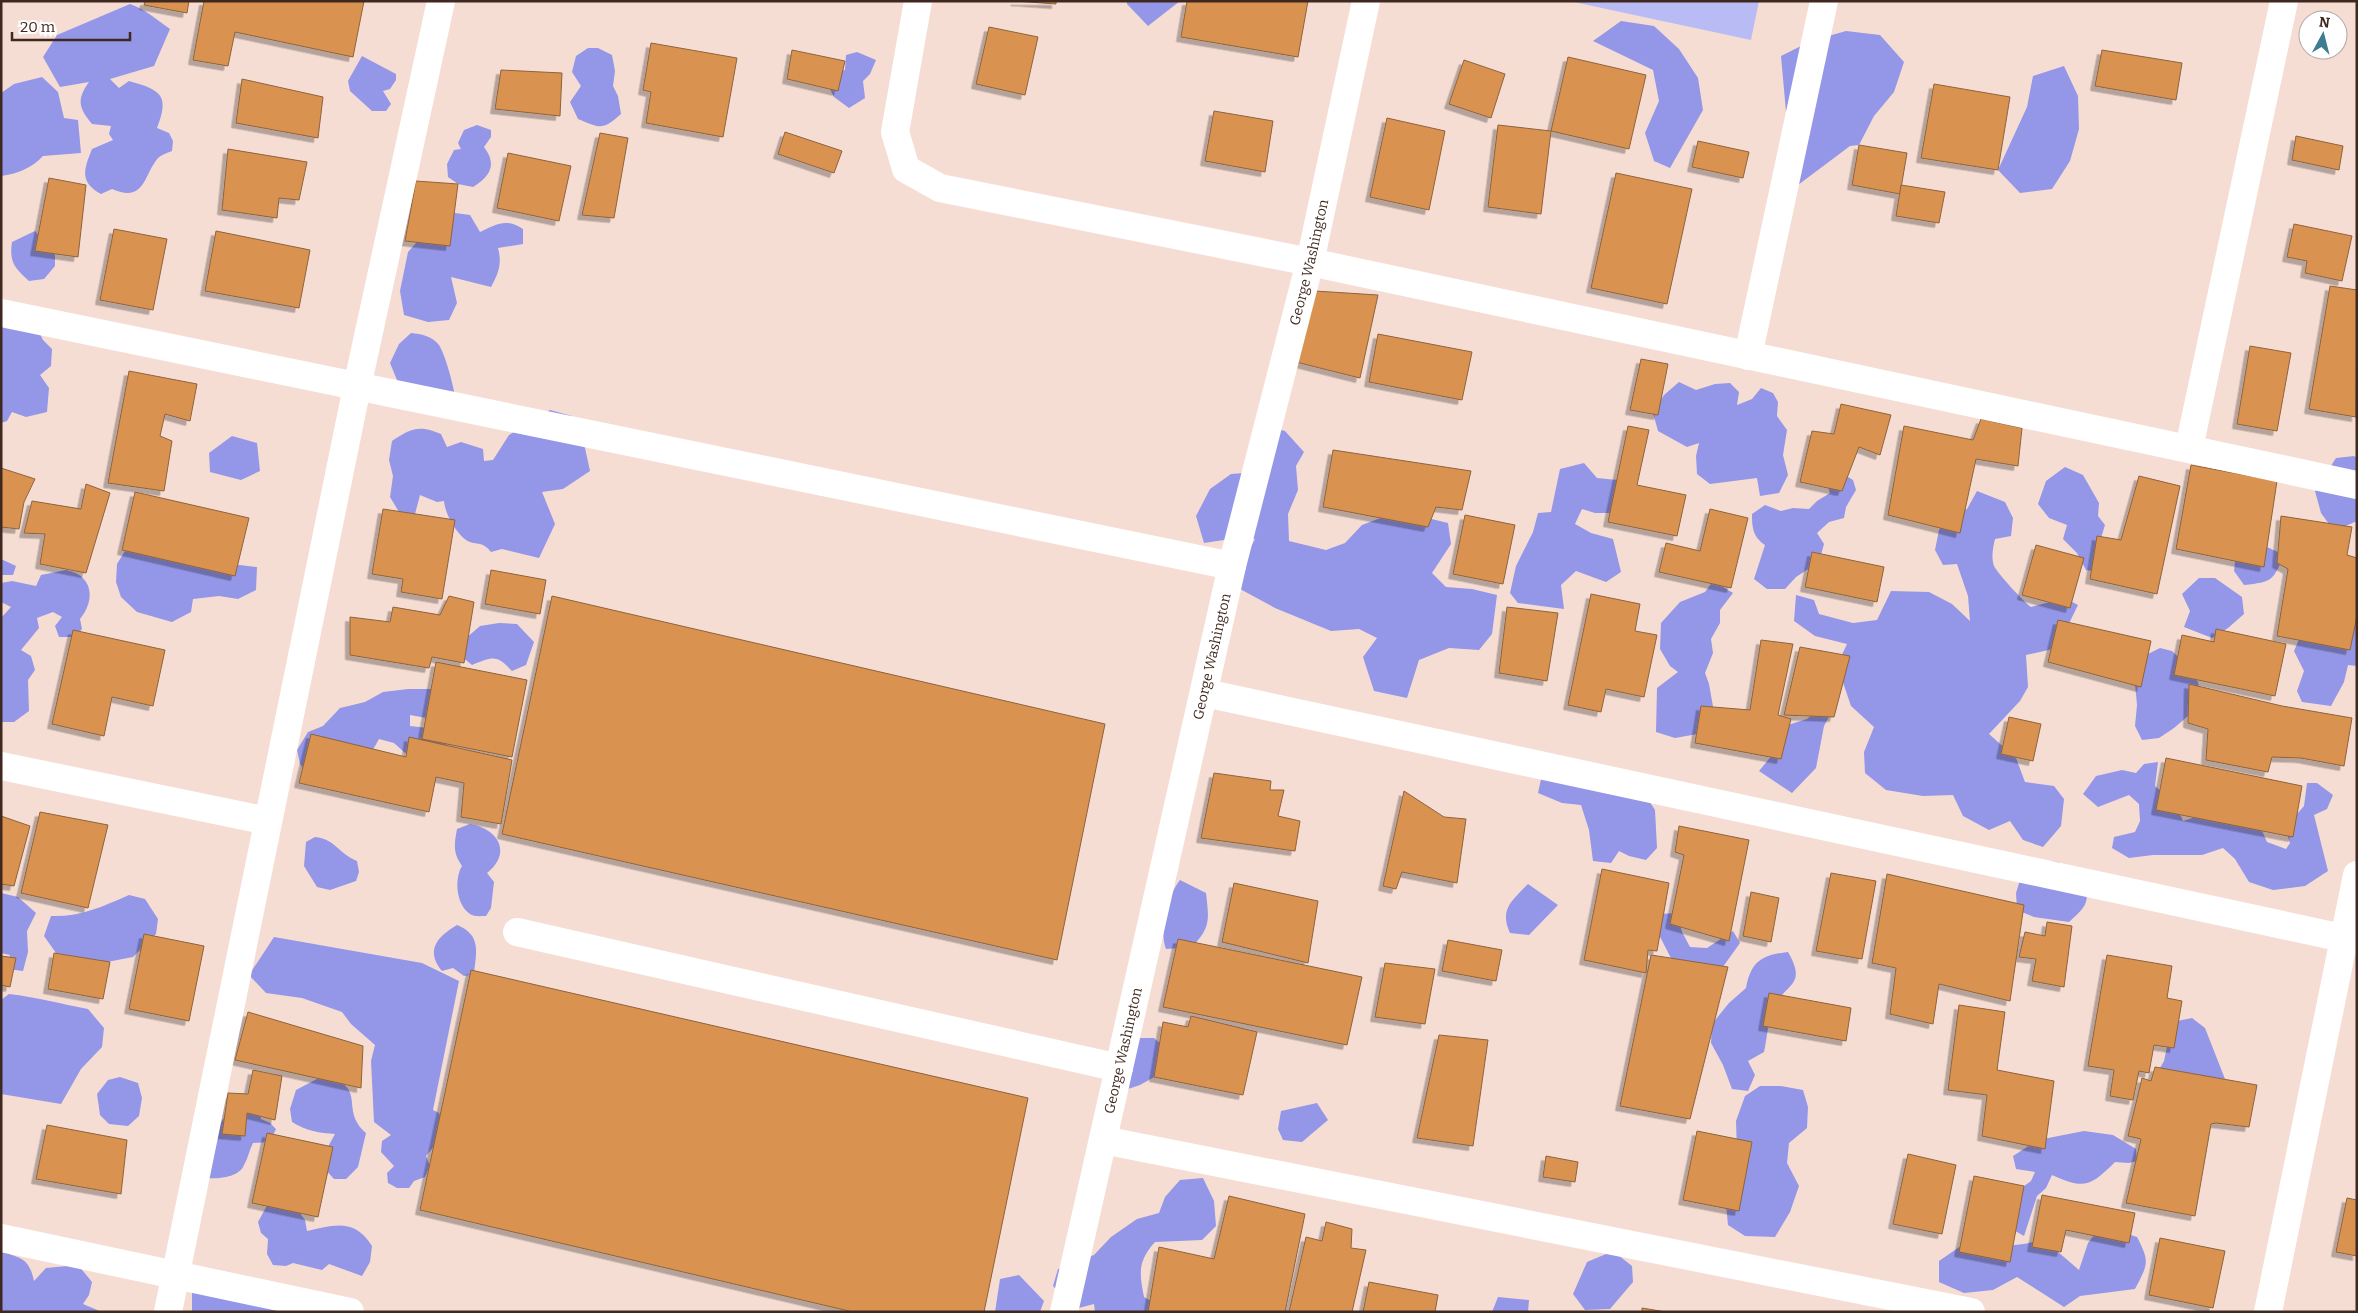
<svg xmlns="http://www.w3.org/2000/svg" width="2358" height="1313" font-family="Bitter,serif">
<style>
.green{fill:#b9bcf4}
.forest{fill:#9496e8}
.building{fill:#d9924f;stroke:#8d633d;filter:url(#shadow)}
.lines{fill:none;stroke-linecap:round;stroke-linejoin:round}
.minor{stroke:#fff;stroke-width:28}
.labels{text-anchor:middle;dominant-baseline:central;stroke-width:4.5;stroke-linejoin:round;paint-order:stroke}
.street-label{font-size:14px;fill:#3f281f;stroke:#fff}
</style>
<defs>
<filter id="shadow"><feDropShadow dx="-4.5" dy="4.5" stdDeviation="0" flood-color="#0004"/></filter>
</defs>
<rect width="100%" height="100%" fill="#f6ddd4"/>
<path class="green" d="M1569,1h190l-8,39z"/>
<g class="forest">
<path d="M1127,1h53l-32,25 -21,-22z"/>
<path d="M130,4c15,5 27,16 40,25l-16,37 -44,13 9,9 10,-7c32,9 41,14 28,47l12,5 4,8 -1,10c-5,2 -11,4 -14,7 -15,18 -13,45 -46,31l-11,5c-22,-12 -17,-25 -9,-45l21,-9 -4,-6 2,-8 -19,-2c-13,-16 -16,-24 -3,-42l-29,5 -17,-30 14,-22z"/>
<path d="M1621,21l33,5 25,23 19,29 5,32 -33,58 -16,-7 -9,-28 14,-32 -6,-31 -60,-29z"/>
<path d="M1846,31l34,4 24,27 -10,30 -20,24 -15,29 -9,1 -52,39 -11,-62 -6,-67 30,-15z"/>
<path d="M588,48h10l14,7 3,16 -2,15 5,10 3,18c-19,17 -21,14 -43,5l-8,-17 11,-16 -9,-14 4,-16z"/>
<path d="M857,52l19,8 -6,14 -7,7 2,17 -16,10 -15,-11 -6,-12 6,-14 11,-1 1,-15z"/>
<path d="M362,56l34,18v6l-6,9 -7,2 8,13 -5,7h-14l-22,-20 -2,-10z"/>
<path d="M2064,66l14,30 1,33 -9,32 -18,28 -32,4 -22,-23 29,-63 6,-31z"/>
<path d="M42,77l16,15 6,26 14,2 3,33 -38,3c-11,12 -26,18 -42,20v-83l13,-9z"/>
<path d="M477,125l14,5v7l-7,10c13,17 7,29 -11,40l-15,-3 -10,-7 -1,-13 7,-14 7,-1 -3,-6 6,-13z"/>
<path d="M455,213l15,2 10,17c17,-8 26,-14 43,-3v15l-25,4c4,15 1,25 -7,39l-40,-10 6,26 -8,17 -21,2 -24,-7 -4,-24 8,-39 9,-10 26,-23z"/>
<path d="M35,231l20,23v12l-11,13 -15,2c-14,-13 -20,-18 -17,-39z"/>
<path d="M13,322l23,4 7,14 9,9 -1,17 -11,9 9,13 -2,24 -21,5 -14,-5 -5,9 -6,2v-96z"/>
<path d="M411,333c10,1 21,3 28,12 6,9 15,42 16,53l-43,-8 -15,-10 -7,-17 9,-19z"/>
<path d="M1679,382l17,8 19,-6 15,-1 9,9 -2,13 15,-6 9,-11 12,5 5,9 -1,14 10,14 -4,25 5,20 -9,18 -19,3 -3,-18 -47,6 -13,-10 -1,-18 3,-13 -12,4 -29,-16 -5,-18 11,-18z"/>
<path d="M550,410l22,6 13,32 5,23 -27,18 -21,3 13,32 -16,34 -37,-9 -11,3c-9,-12 -16,-6 -25,-12 -11,-8 -21,-27 -22,-39l-7,1 -17,-7 -5,19 -16,-2 -9,-15 3,-21 -4,-16 3,-19c20,-13 27,-16 49,-7l6,13 14,-5 22,7 1,12 9,-1 16,-25z"/>
<path d="M1274,428l11,3 19,21 -8,14 2,24 -10,24 1,27 37,9 19,-7 17,-18 37,-14 49,12 3,21 -19,29 14,14 26,2 25,6 -5,39 -13,16 -30,-2 -30,12 -12,38 -33,-7 -11,-34 14,-19 -18,-9 -28,2 -56,-23 -35,-19 3,-27 12,-23 -11,-2 -40,6 -8,-27 14,-27 21,-15 27,-2z"/>
<path d="M232,436l25,7 3,28 -19,9 -31,-8 -1,-19z"/>
<path d="M2354,456l3,2v63l-23,10 -13,-18 -6,-22 21,-33z"/>
<path d="M1584,463l13,15 30,3 -4,32h-28l-13,-4 -7,15 16,9 22,6 8,33 -15,10 -30,-11 -15,14 3,24 -46,-6 -8,-10 6,-27 17,-34 5,-19 13,-1 9,-43z"/>
<path d="M2065,467l18,8 16,28 -1,13 7,9 -4,13 1,35 -16,-3 -9,-17 -14,-14 4,-14 -18,-7 -11,-14 8,-23z"/>
<path d="M1843,474l10,6 3,10 -10,17 -2,11 -15,4 -12,11 7,11 -5,18 -23,15 -11,12h-18l-13,-10 11,-34c-12,-8 -13,-17 -13,-31l13,-9 16,6 12,-3 16,1 8,-8 13,-8 -4,-11z"/>
<path d="M1977,491l28,11 8,16 -2,18 -16,3c-2,8 -4,19 -1,27 3,7 31,37 37,41l34,-9 13,7 -21,43 -31,7 2,32 -8,14 -31,33 27,24 9,24 29,4 10,13 -3,27 -18,21 -20,-7 -13,-19 -21,9 -26,-14 -10,-21 -30,1 -37,-6 -21,-17 -1,-21 10,-25 -23,-21 -14,-41 10,-21 -32,-8 -21,-15 2,-26 18,5 5,14 34,9 24,-3 14,-29 38,1 23,12 18,17 -2,-25 -11,-32 -14,1 -8,-15 4,-20 8,-14 20,-7z"/>
<path d="M2267,547l17,8c-11,26 -12,27 -40,30l-10,-14 2,-17z"/>
<path d="M125,551l132,16 -1,23 -18,9 -19,-3 -26,3 -2,13 -19,10 -35,-10 -16,-15 -5,-15 1,-18z"/>
<path d="M1,559l15,7 -3,9h-12z"/>
<path d="M66,570c27,5 30,30 14,49l2,10 -7,8h-16l-4,-11 7,-9 -9,-5 -16,6 2,10 -18,22 10,6 4,14 -7,10 1,31 -15,11h-13v-104l10,-11 -10,-5v-19l11,-2 24,5 5,-11z"/>
<path d="M2199,578h16l27,19 2,17 -16,14 -16,10 -28,-11 6,-16 -8,-17z"/>
<path d="M1713,581l20,12 -13,17v13l-9,16 2,14 -8,20 4,11 5,28 -11,21 -28,5 -19,-6 1,-44 21,-16 -8,-6 -10,-17 1,-26 19,-21 25,-10z"/>
<path d="M2357,610v56l-9,-1 -4,17 -13,24 -29,-4 -5,-11 7,-20 -10,-20 8,-19z"/>
<path d="M499,623l18,1 17,18 -8,23 -14,6c-16,-17 -19,-14 -40,-6l-10,-8 3,-18 15,-13z"/>
<path d="M2160,648l12,3 23,22 4,13 -3,23 -22,19 -15,10 -17,2 -7,-14 2,-21 -3,-32 6,-15z"/>
<path d="M408,689h26l-2,30 -22,-4v11l18,2 18,9 1,20 -28,4 -15,-9 -10,-9 -15,-4 -9,16 -62,20 -8,-11 -3,-14 11,-18 15,-6 17,-18 25,-6 18,-10z"/>
<path d="M1824,705l5,12 -5,9 -8,42 -24,25 -33,-22 14,-17 15,-29 19,-6z"/>
<path d="M2158,762l-3,24 21,18 7,17 22,-7 55,12 7,16 19,7 4,-6 -5,-15 19,-22 3,-23h10l16,12 -6,14 -13,6 14,56 -23,15 -32,4 -24,-8 -14,-23 -12,-11 -21,7h-49l-24,3 -17,-10 2,-11 21,-5 5,-11 -1,-17 -10,-9 -31,12 -15,-13 13,-18 26,-6 14,3 8,-9z"/>
<path d="M1543,770l101,23 11,17 2,38 -11,12 -17,-4 -10,-5 -8,12 -18,-2 -4,-31 -8,-25 -19,-2 -24,-10z"/>
<path d="M470,824c29,5 42,29 17,49l7,9 -3,26 -5,8c-5,0 -12,1 -16,-2 -14,-9 -16,-35 -8,-48 -9,-13 -8,-21 -5,-37z"/>
<path d="M315,837c20,2 23,16 42,24l2,11 -3,9 -26,9 -13,-3 -13,-21 2,-24z"/>
<path d="M2036,860l22,2 25,12c6,28 7,29 -14,48l-35,-5 -17,-7 -1,-17 10,-32z"/>
<path d="M1180,880l26,13c3,27 5,34 -14,54l-26,2c-7,-20 1,-52 14,-69z"/>
<path d="M1528,884l30,21 -29,30 -19,-2c-11,-24 2,-32 18,-49z"/>
<path d="M1,893l17,4 18,16 -9,18 1,21 -5,19 -16,-2 3,-14 -9,-2z"/>
<path d="M129,895l16,4 13,20 -2,15 -23,23 -26,5 -51,-9 -12,-17 7,-20c29,1 51,-9 78,-21z"/>
<path d="M1677,913l5,19 8,15 17,1 26,-17 7,12 -20,28 -45,-5 -21,-41 4,-11z"/>
<path d="M457,925c25,10 19,28 17,49l-10,2 -11,-8 -11,3c-17,-21 -5,-34 15,-46z"/>
<path d="M274,937l148,26 37,18 -26,129 6,3 5,9 -3,16 -15,18 4,10 -5,11 -11,4 -5,7h-12l-9,-5 -1,-10 7,-7 -13,-14 1,-11 9,-6 -17,-13 -3,-61 4,-16 -24,-21 -9,-12 -40,-14 -36,-5 -17,-18z"/>
<path d="M1788,952c20,35 -3,30 -15,57 -5,12 -6,30 -9,43l-16,9 7,14 -7,16 -16,-2 -9,-24 -12,-22 1,-19 17,-21 17,-15c5,-26 15,-33 42,-36z"/>
<path d="M9,994c27,3 52,10 79,15l16,19 -2,19 -21,22 -20,35 -60,-10v-94z"/>
<path d="M2192,1018l13,10 20,51 -68,-6 7,-12 8,-39z"/>
<path d="M1135,1038h19l12,11 -1,22 -25,14 -15,5z"/>
<path d="M328,1076c40,14 11,33 38,57l-8,34 -12,12h-12l-10,-11v-14l11,-20c-15,-1 -29,-3 -43,-12l-2,-13 6,-19 21,-11z"/>
<path d="M120,1077l18,6 4,15 -3,18 -11,10 -19,-2 -9,-9 -3,-21 11,-14z"/>
<path d="M1760,1086h21l22,4 5,17 -1,21 -18,15 -2,20 12,23 -9,26 -15,25 -30,-1 -17,-11 -3,-31 12,-43 -1,-30 9,-25z"/>
<path d="M1317,1103l11,17 -26,22 -19,-2 -5,-11 3,-18z"/>
<path d="M260,1112l1,7 9,4 6,6 -6,13 -17,1c-4,8 -5,15 -9,22 -5,13 -27,14 -39,13l12,-50 9,-13z"/>
<path d="M2084,1131l29,4 23,14 1,12 -8,2 -14,-1c-24,24 -31,28 -63,13l-6,13 -9,8 -13,40 -14,-8 3,-34 18,-13 4,-9 -19,-3 -3,-13 25,-16z"/>
<path d="M1203,1178l11,23 2,25 -14,14 -47,2c-17,19 -16,30 -11,55l18,10 2,5h-69l-1,-8 -19,5 -22,-23 5,-17 36,-14 17,-18 26,-18 22,-6 6,-16 15,-17z"/>
<path d="M270,1200l24,5 11,15 2,11c28,-6 47,-13 65,15l-2,16 -8,14 -33,-12 -7,6 -29,-7 -7,3 -13,-1 -6,-11 1,-15 -7,-6 -3,-11z"/>
<path d="M2098,1230h18l21,7c13,25 11,27 -2,52l-55,7 -16,11 -47,-30 -24,13 -29,3 -25,-11v-21l29,-20c28,5 48,7 75,-2l36,31 9,-27z"/>
<path d="M1,1251c21,8 28,7 33,30l12,-13 32,-3 14,17 -3,13 -6,9 19,8h-101z"/>
<path d="M1613,1251l19,15 1,16 -23,27 -25,1 -12,-16 14,-32z"/>
<path d="M1019,1275l25,26 -4,11h-45l5,-33z"/>
<path d="M192,1285l102,27h-102z"/>
<path d="M1498,1297l31,3 -1,12h-36z"/>
</g>
<g class="building">
<path d="M145,1h44l-2,12 -43,-8z"/>
<path d="M204,1h160l-11,56 -118,-25 -7,34 -35,-6z"/>
<path d="M1015,1h41v3z"/>
<path d="M1187,1h121l-10,56 -117,-20z"/>
<path d="M989,27l49,10 -13,58 -49,-11z"/>
<path d="M651,43l86,15 -14,79 -77,-14 5,-31 -8,-2z"/>
<path d="M792,50l53,11 -7,30 -51,-12z"/>
<path d="M2102,50l80,13 -6,37 -81,-14z"/>
<path d="M1568,57l78,18 -17,74 -78,-18z"/>
<path d="M1464,60l41,14 -14,44 -42,-14z"/>
<path d="M501,70l61,3 -2,43 -65,-7z"/>
<path d="M242,79l81,18 -5,41 -82,-15z"/>
<path d="M1934,84l76,13 -12,73 -77,-12z"/>
<path d="M1214,111l59,10 -8,51 -60,-11z"/>
<path d="M1387,118l58,13 -16,79 -59,-13z"/>
<path d="M1498,125l53,6 -10,83 -53,-7z"/>
<path d="M785,132l57,19 -8,22 -56,-19z"/>
<path d="M600,133l28,5 -14,80 -32,-3z"/>
<path d="M2296,136l47,10 -4,24 -47,-10z"/>
<path d="M1698,141l51,11 -6,26 -51,-11z"/>
<path d="M1859,145l48,8 -7,41 -48,-9z"/>
<path d="M228,149l79,13 -8,38 -20,-2 -2,20 -55,-8z"/>
<path d="M508,153l63,13 -12,55 -62,-13z"/>
<path d="M1616,173l76,16 -25,115 -76,-16z"/>
<path d="M49,178l37,7 -8,72 -43,-6z"/>
<path d="M416,181l42,3 -8,62 -45,-5z"/>
<path d="M1901,185l44,7 -6,31 -43,-7z"/>
<path d="M2294,224l58,12 -10,45 -37,-8 2,-12 -20,-4z"/>
<path d="M114,229l53,10 -14,71 -53,-10z"/>
<path d="M216,231l94,19 -11,58 -94,-17z"/>
<path d="M2330,286l27,4 -1,127 -47,-8z"/>
<path d="M1315,291l63,4 -18,83 -64,-16z"/>
<path d="M1378,334l94,18 -10,48 -93,-18z"/>
<path d="M2250,346l41,7 -14,78 -40,-7z"/>
<path d="M1641,359l27,5 -10,51 -28,-5z"/>
<path d="M129,371l68,13 -7,37 -25,-7 -5,22 12,5 -8,50 -56,-8z"/>
<path d="M1841,404l50,11 -11,40 -21,-8 -17,44 -42,-9 12,-51 22,3z"/>
<path d="M1981,419l41,9 -4,38 -42,-7 -16,74 -72,-18 16,-89 69,14z"/>
<path d="M1628,426l21,4 -12,55 49,10 -9,41 -69,-14z"/>
<path d="M1333,450l138,21 -9,39 -26,-3 -8,20 -105,-20z"/>
<path d="M2191,465l86,16 -13,86 -88,-18z"/>
<path d="M1,468l34,11 -11,23 -5,27 -18,-2z"/>
<path d="M2139,476l41,10 -23,108 -67,-15 7,-43 24,4z"/>
<path d="M86,484l24,9 -24,80 -46,-9 5,-30 -21,-1 8,-32 49,8z"/>
<path d="M135,492l114,26 -14,58 -113,-26z"/>
<path d="M383,509l72,11 -13,79 -41,-7 2,-13 -31,-5z"/>
<path d="M1710,509l38,9 -17,70 -72,-16 7,-29 34,8z"/>
<path d="M1465,515l50,10 -12,59 -50,-10z"/>
<path d="M2281,516l71,11 -5,28 10,3v58l-7,34 -73,-14 11,-67 -11,-6z"/>
<path d="M2036,545l48,13 -14,50 -48,-13z"/>
<path d="M1812,552l72,15 -7,35 -72,-15z"/>
<path d="M491,570l55,10 -6,34 -55,-10z"/>
<path d="M1591,594l49,10 -5,27 22,4 -13,62 -38,-8 -5,23 -33,-7z"/>
<path d="M449,596l25,6 -10,61 -32,-6 -3,11 -79,-13v-38l40,5 3,-15 47,8z"/>
<path d="M552,596l553,128 -48,236 -555,-126z"/>
<path d="M1507,607l51,6 -11,68 -48,-8z"/>
<path d="M2058,620l93,21 -10,46 -93,-25z"/>
<path d="M2216,629l70,15 -11,52 -101,-21 8,-40 32,7z"/>
<path d="M73,630l92,20 -12,56 -41,-9 -8,39 -52,-12z"/>
<path d="M1761,640l32,4 -15,71 13,4 -10,40 -86,-16 6,-37 49,4z"/>
<path d="M1800,647l50,9 -16,61 -50,-2z"/>
<path d="M436,662l91,18 -15,77 -90,-18z"/>
<path d="M2189,684l93,22 70,12 -8,48 -43,-8 -29,-1 -4,15 -62,-12 2,-31 -20,-6z"/>
<path d="M2009,717l32,7 -8,37 -32,-7z"/>
<path d="M311,734l95,23 3,-20 103,23 -11,64 -40,-7 3,-34 -28,-6 -7,35 -130,-29z"/>
<path d="M2166,758l136,28 -9,51 -137,-27z"/>
<path d="M1214,773l57,8 -1,9h14l-6,26 22,5 -5,30 -94,-13z"/>
<path d="M1404,791l40,26 22,2 -9,64 -55,-11 -6,17 -13,-3z"/>
<path d="M40,812l68,13 -20,83 -67,-15z"/>
<path d="M1,816l29,10 -16,60 -13,-2z"/>
<path d="M1679,826l70,14 -20,101 -59,-17 14,-69 -9,-3z"/>
<path d="M1602,869l67,14 -12,68 -9,-1 -2,23 -62,-13z"/>
<path d="M1831,873l45,8 -14,78 -46,-8z"/>
<path d="M1887,874l137,31 -14,96 -71,-17 -6,40 -43,-10 6,-46 -24,-5z"/>
<path d="M1234,883l84,18 -10,62 -86,-21z"/>
<path d="M1751,892l28,6 -8,44 -28,-6z"/>
<path d="M2047,922l25,4 -8,61 -32,-6 4,-22 -17,-2 6,-25 20,4z"/>
<path d="M144,934l60,12 -15,75 -60,-12z"/>
<path d="M1178,939l184,38 -15,68 -184,-38z"/>
<path d="M1448,940l54,10 -6,31 -54,-10z"/>
<path d="M54,953l56,9 -7,37 -55,-10z"/>
<path d="M1651,955l77,12 -38,152 -70,-13z"/>
<path d="M2107,955l65,11 -5,32 15,3 -8,47 -20,-3 -5,28 -10,-2 -6,29 -23,-4 4,-26 -26,-4z"/>
<path d="M1,956l15,2 -6,29 -9,-2z"/>
<path d="M1385,963l50,6 -10,55 -50,-7z"/>
<path d="M471,970l557,128 -44,214h-131l-433,-102z"/>
<path d="M1769,993l82,15 -5,33 -83,-15z"/>
<path d="M1959,1005l46,7 -8,58 57,11 -9,68 -63,-13 5,-41 -39,-5z"/>
<path d="M248,1012l115,34 -2,42 -126,-28z"/>
<path d="M1191,1016l66,16 -14,63 -89,-18 9,-55 25,5z"/>
<path d="M1439,1035l49,5 -15,106 -56,-8z"/>
<path d="M2155,1067l102,18 -8,42 -33,-4 -5,1 -16,92 -69,-13 15,-64 -13,-3 14,-58 9,3z"/>
<path d="M253,1070l29,6 -7,44 -28,-7 -2,23 -23,-2 6,-41 20,1z"/>
<path d="M47,1125l80,15 -6,54 -85,-15z"/>
<path d="M1697,1131l55,11 -13,69 -56,-11z"/>
<path d="M267,1133l66,14 -15,70 -66,-14z"/>
<path d="M1908,1154l48,11 -14,69 -49,-10z"/>
<path d="M1546,1156l32,6 -3,20 -32,-5z"/>
<path d="M1974,1176l50,10 -14,76 -51,-10z"/>
<path d="M2042,1195l93,18 -6,30 -63,-13 -5,22 -29,-5z"/>
<path d="M1229,1196l76,18 -20,98h-137l11,-65 55,12z"/>
<path d="M2347,1198l10,2v56l-21,-4z"/>
<path d="M1326,1222l26,7 -1,19 15,2 -14,62h-63l17,-75 16,4z"/>
<path d="M2160,1238l65,13 -12,57 -64,-13z"/>
<path d="M1369,1282l69,13 -3,17h-72z"/>
<path d="M1642,1308l24,4h-24z"/>
</g>
<g class="lines">
<g class="minor">
<path d="M918,1l-23,131 11,37 34,19 370,74 1047,223"/>
<path d="M1,313l1231,253"/>
<path d="M1748,356l76,-355"/>
<path d="M2189,448l95,-447"/>
<path d="M1205,693l1152,248"/>
<path d="M1,766l267,55"/>
<path d="M517,932l602,136"/>
<path d="M1103,1140l868,172"/>
<path d="M1,1238l349,74"/>
<path d="M168,1312l189,-925 84,-386"/>
<path id="s1" d="M1064,1312l168,-746 78,-304 56,-261"/>
<path d="M2268,1312l89,-437"/>
</g>
</g>
<g class="labels">
<g class="street-label">
<text stroke="none"><textPath href="#s1" startOffset="1078">George Washington</textPath></text>
<text stroke="none"><textPath href="#s1" startOffset="672">George Washington</textPath></text>
<text stroke="none"><textPath href="#s1" startOffset="268">George Washington</textPath></text>
</g>
</g>
<rect width="2358" height="1313" fill="none" stroke="#3f281f" stroke-width="5"/>
<g transform="translate(2323 35) rotate(7)"><circle r="24" fill="#ffffff" stroke="#b2a9a5"/>
<path d="M0-4L9 19L0 12L-9 19Z" fill="#3d7c91"/>
<text y="-8" font-size="14" font-weight="bold" text-anchor="middle" fill="#3f281f">N</text>
</g>
<path d="M12 32v8h118v-8" fill="none" stroke="#3f281f" stroke-width="2.5"/>
<text x="20" y="32" font-size="15" fill="#3f281f" stroke="#ffffff" stroke-width="4" paint-order="stroke">20 m</text>
</svg>
